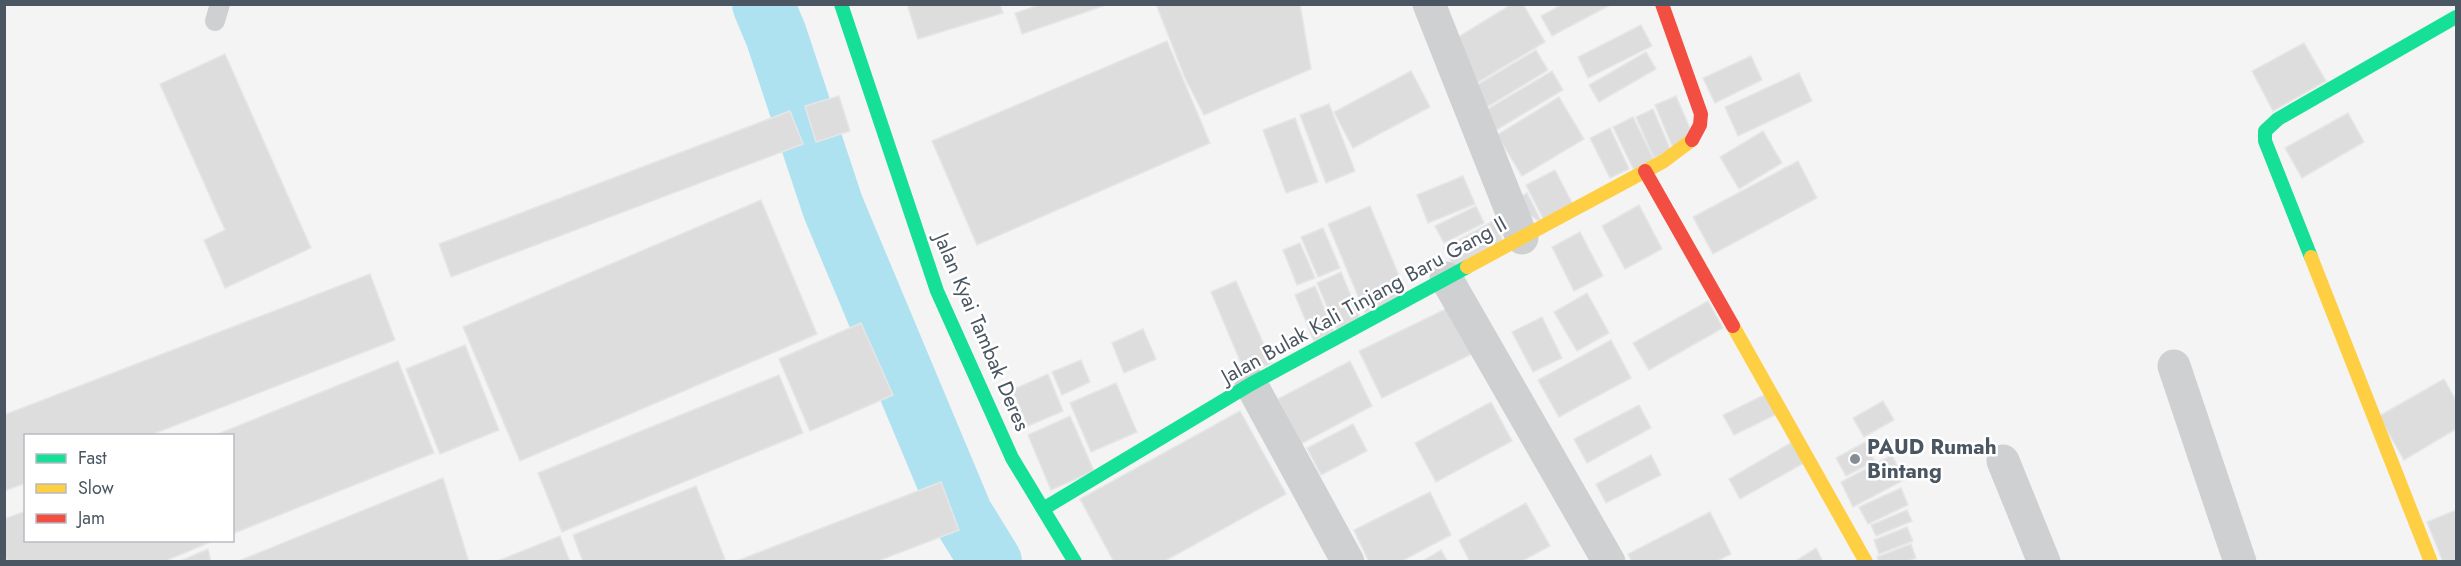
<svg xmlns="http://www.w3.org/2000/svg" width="2461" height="566" font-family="Jost,sans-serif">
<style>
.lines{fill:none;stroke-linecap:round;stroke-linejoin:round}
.river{stroke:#aee2f0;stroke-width:62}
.building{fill:#ddddde;stroke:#e5e6e7;stroke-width:1.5}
.lane{stroke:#ced0d2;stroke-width:20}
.street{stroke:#ced0d2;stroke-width:33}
.fast{stroke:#16e098;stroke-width:14}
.slow{stroke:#ffcf43;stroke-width:14}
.jam{stroke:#f24e42;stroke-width:14}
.poi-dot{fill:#868d94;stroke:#fff;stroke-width:2}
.labels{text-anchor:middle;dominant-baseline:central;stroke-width:5;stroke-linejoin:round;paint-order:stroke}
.street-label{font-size:21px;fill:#4a5661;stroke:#fff}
.poi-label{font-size:21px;font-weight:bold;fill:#4a5661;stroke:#fff;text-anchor:start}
</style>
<rect width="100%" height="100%" fill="#f4f4f4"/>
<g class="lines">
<path class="river" d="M763,4l13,31 57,172 129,308 29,47"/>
</g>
<g class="building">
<path d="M907,4h93l3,9 -85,26z"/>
<path d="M1042,4h67l-87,30 -7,-21z"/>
<path d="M1156,4h144l11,65 -107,46 -19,-37z"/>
<path d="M1512,4h11l22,38 -70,42 -25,-42z"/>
<path d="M1563,4h49l-60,32 -11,-20z"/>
<path d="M1641,25l11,21 -64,32 -10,-21z"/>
<path d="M1167,41l43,102 -233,102 -45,-104z"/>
<path d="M2304,43l22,38 -53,30 -21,-40z"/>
<path d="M1536,50l12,20 -64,39 -12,-21z"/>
<path d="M1646,52l10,17 -57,33 -10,-17z"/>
<path d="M225,54l86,194 -86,40 -21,-48 21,-10 -65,-146z"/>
<path d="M1751,56l11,24 -47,23 -12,-25z"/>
<path d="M1411,71l19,36 -77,41 -19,-36z"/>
<path d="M1552,71l11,19 -75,45 -12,-19z"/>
<path d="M1799,73l13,28 -74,35 -13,-29z"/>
<path d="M839,96l11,35 -34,11 -11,-36z"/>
<path d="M1676,96l18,42 -21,10 -18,-43z"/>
<path d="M1559,97l25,42 -62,37 -25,-41z"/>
<path d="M1329,104l26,67 -29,12 -26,-68z"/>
<path d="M1653,109l18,42 -17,7 -18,-41z"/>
<path d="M790,111l13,33 -352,133 -12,-33z"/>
<path d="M2348,113l16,29 -62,36 -17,-30z"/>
<path d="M1633,117l21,43 -20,10 -21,-43z"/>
<path d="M1295,118l23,64 -32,11 -23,-63z"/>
<path d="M1610,128l19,41 -19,9 -20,-40z"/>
<path d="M1763,131l19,32 -43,26 -19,-32z"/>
<path d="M1798,161l19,37 -104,56 -20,-37z"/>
<path d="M1555,170l18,35 -29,15 -18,-35z"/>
<path d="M1463,176l12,28 -47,19 -11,-28z"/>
<path d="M1527,193l15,30 -33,-21z"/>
<path d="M761,200l56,134 -297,127 -57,-134z"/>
<path d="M1639,205l23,44 -37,20 -23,-43z"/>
<path d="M1370,206l37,89 -42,18 -37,-89z"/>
<path d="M1476,206l8,17 -40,20 -9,-17z"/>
<path d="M1493,221l12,24 -49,26 -12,-23z"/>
<path d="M1323,228l17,40 -22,9 -17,-40z"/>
<path d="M1580,232l23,44 -29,15 -22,-44z"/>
<path d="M1300,243l15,35 -18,7 -14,-35z"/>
<path d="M1341,272l20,48 -24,10 -20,-47z"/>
<path d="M370,274l25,66 -247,96h-122v47l-22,8v-76z"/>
<path d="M1236,281l36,82 -26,12 -35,-83z"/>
<path d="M1315,286l19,46 -20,9 -19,-46z"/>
<path d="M1587,293l22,40 -32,18 -23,-39z"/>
<path d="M1708,301l15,27 -74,42 -16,-27z"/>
<path d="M1456,304l22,47 -96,47 -23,-47z"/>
<path d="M1542,317l20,41 -29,14 -21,-40z"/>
<path d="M861,323l32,72 -83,36 -31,-72z"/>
<path d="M1143,329l13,30 -32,14 -12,-30z"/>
<path d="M1611,340l20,38 -72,39 -21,-37z"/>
<path d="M465,345l34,85 -59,24 -34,-85z"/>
<path d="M1081,360l9,22 -28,13 -10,-23z"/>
<path d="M398,361l36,92 -202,81v-98h-19z"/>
<path d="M1350,361l22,45 -71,38 -23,-45z"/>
<path d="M1048,374l15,37 -35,15 -16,-36z"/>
<path d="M779,375l24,58 -241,99 -24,-59z"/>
<path d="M2444,379l12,22v28l-52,31 -25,-44z"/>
<path d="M1116,383l21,49 -46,20 -21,-49z"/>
<path d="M1766,394l11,20 -43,21 -11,-20z"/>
<path d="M1883,401l11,19 -30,17 -11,-19z"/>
<path d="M1491,402l21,39 -76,41 -21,-39z"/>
<path d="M1639,405l12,23 -64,35 -13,-24z"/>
<path d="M1240,411l46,83 -123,68h-49l-34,-63z"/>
<path d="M1070,416l24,55 -43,19 -23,-55z"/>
<path d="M1353,424l14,27 -46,24 -14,-27z"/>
<path d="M1792,442l12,21 -64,36 -11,-20z"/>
<path d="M1865,442l10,19 -29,15 -10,-18z"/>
<path d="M1651,455l10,20 -55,28 -10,-19z"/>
<path d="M1892,455l12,25 -51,27 -12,-25z"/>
<path d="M443,478l26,84h-233z"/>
<path d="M941,482l18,48 -84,32h-141z"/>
<path d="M696,486l29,73 -8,3h-134l-10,-27z"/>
<path d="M1901,488l7,17 -40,19 -9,-17z"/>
<path d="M1430,492l21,43 -51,27h-31l-15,-32z"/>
<path d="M1526,503l24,43 -30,16h-50l-11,-22z"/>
<path d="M1907,510l5,11 -36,15 -5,-11z"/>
<path d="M2456,510v52h-13l-16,-40z"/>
<path d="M26,511v29h189l-52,22h-155l-4,-8v-35z"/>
<path d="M1710,512l21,42 -16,8h-83l-4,-8z"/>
<path d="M1907,527l6,14 -34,13 -5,-14z"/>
<path d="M560,536l10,26h-75z"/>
<path d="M1911,544l5,14 -10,4h-27l-2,-5z"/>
<path d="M1816,548l7,14h-29z"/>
<path d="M208,549l3,13h-33z"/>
<path d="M1441,550l7,12h-27z"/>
</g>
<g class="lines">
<path class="lane" d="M215,21l5,-17"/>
<g class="street">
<path d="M1429,4l93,234"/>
<path d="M1446,278l163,284"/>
<path d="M2174,366l66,196"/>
<path d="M1251,384l97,178"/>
<path d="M2003,461l41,101"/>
</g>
<g class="fast">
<path d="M841,4l96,287 75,167 63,104"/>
<path d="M2311,257l-46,-116v-10l13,-12 178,-102"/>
<path d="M1043,509l208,-125 216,-117"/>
</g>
<g class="slow">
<path d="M2311,257l120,305"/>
<path d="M1467,267l197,-106 28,-21"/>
<path d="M1733,326l133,236"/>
</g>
<g class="jam">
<path d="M1662,4l39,110 -1,11 -8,15"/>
<path d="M1645,171l88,155"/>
</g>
</g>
<circle class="poi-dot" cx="1855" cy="459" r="6"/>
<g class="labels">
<g class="street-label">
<text transform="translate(1364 300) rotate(-29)">Jalan Bulak Kali Tinjang Baru Gang II</text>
<text transform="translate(982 332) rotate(67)">Jalan Kyai Tambak Deres</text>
</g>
<g class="poi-label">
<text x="1867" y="447">PAUD Rumah<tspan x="1867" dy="24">Bintang</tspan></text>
</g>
</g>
<rect width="2461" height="566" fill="none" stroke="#4a5661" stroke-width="12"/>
<rect x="24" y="434" width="210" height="108" fill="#ffffff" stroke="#b7bbc0" stroke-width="1.5"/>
<rect x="36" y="454" width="30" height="9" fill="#16e098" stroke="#b7bbc0" stroke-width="1.5"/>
<text x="78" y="464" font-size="18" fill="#4a5661">Fast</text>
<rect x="36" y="484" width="30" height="9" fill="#ffcf43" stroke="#b7bbc0" stroke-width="1.5"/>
<text x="78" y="494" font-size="18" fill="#4a5661">Slow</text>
<rect x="36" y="514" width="30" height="9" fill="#f24e42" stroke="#b7bbc0" stroke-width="1.5"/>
<text x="78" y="524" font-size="18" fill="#4a5661">Jam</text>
</svg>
